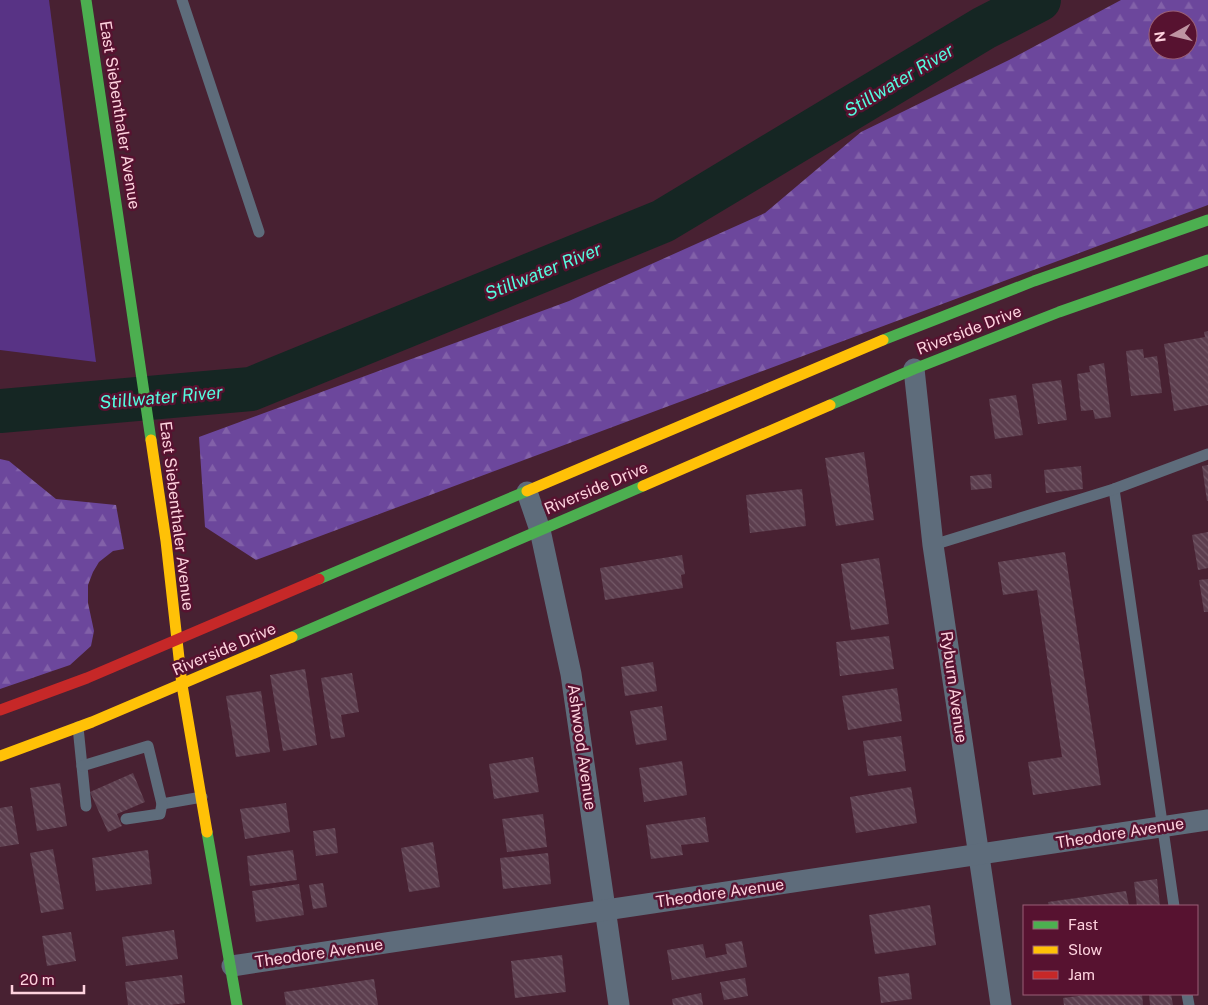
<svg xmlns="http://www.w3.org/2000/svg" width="1208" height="1005" font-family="'Public Sans',sans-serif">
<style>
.forest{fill:url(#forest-firs);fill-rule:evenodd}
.green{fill:#583385}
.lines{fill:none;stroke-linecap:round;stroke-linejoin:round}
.river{stroke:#152623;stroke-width:44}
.building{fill:url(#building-back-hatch)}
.lane{stroke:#5e6c7b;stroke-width:11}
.street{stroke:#5e6c7b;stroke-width:21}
.fast{stroke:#4caf50;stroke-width:11}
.slow{stroke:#ffc107;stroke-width:11}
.jam{stroke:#c62828;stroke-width:11}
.labels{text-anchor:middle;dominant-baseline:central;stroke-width:5;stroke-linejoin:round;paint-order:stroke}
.street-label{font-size:16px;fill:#fed2de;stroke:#571230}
.water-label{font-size:18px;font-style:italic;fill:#54fcdf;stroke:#571230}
</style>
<defs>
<pattern id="forest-firs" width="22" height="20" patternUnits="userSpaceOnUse" patternTransform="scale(1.25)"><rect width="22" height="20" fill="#6c479c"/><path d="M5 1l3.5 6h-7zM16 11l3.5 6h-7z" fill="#8261a9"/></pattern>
<pattern id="building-back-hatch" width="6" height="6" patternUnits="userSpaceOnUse" patternTransform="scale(1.25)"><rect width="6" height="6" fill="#5c3e4e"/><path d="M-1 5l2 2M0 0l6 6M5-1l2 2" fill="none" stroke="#745967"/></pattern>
</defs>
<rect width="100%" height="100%" fill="#482132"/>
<g class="forest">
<path d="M1121,0h87v205l-952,355 -51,-33 -6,-90 370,-136 196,-88 96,-81 148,-72zM1158,20h30v30h-30z"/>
<path d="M0,459l9,2 47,38 60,6 8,44 -11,2 -14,11 -6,10 -5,13v18l6,28 -3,15 -21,19 -70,24z"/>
</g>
<path class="green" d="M0,0h49l47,362 -96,-12z"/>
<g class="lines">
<path class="river" d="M0,411l251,-22 412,-168 321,-193 55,-28"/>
</g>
<g class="building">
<path d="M1208,331v74l-34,6 -10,-67 41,-7 -1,-5z"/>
<path d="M1143,349l1,9 13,-2 5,37 -31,3 -5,-45z"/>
<path d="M1104,363l7,54 -16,2 -2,-9 -12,1 -4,-37 13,-2 -1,-6z"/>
<path d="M1061,380l6,40 -29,4 -6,-40z"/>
<path d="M1016,395l7,40 -28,4 -6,-40z"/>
<path d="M864,452l10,68 -38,6 -11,-68z"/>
<path d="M1208,465v36h-1l-5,-35z"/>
<path d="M1081,466l2,23 -37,4 -2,-23z"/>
<path d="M991,474l1,14 -21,2 -1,-14z"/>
<path d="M802,489l4,37 -56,7 -4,-38z"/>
<path d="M1208,532v36l-10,2 -6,-35z"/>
<path d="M1065,552l36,233 -68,10 -5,-33 34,-5 -25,-167 -34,5 -5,-33z"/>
<path d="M682,555l3,19 -4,1 2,13 -78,12 -5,-32z"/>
<path d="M879,558l10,66 -38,6 -10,-66z"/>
<path d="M1208,579v33h-4l-5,-32z"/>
<path d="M889,636l5,33 -54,7 -4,-34z"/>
<path d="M653,662l4,29 -32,5 -4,-29z"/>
<path d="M305,669l12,76 -34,6 -13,-76z"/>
<path d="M352,673l7,39 -18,3 4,22 -14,2 -10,-61z"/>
<path d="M897,688l5,33 -54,9 -6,-34z"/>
<path d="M261,691l9,61 -34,5 -10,-61z"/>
<path d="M662,706l5,34 -31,5 -6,-34z"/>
<path d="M901,736l5,35 -38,5 -5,-35z"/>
<path d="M533,757l6,35 -45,7 -5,-35z"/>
<path d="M682,761l5,34 -43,7 -5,-34z"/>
<path d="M133,773l12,29 -28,12 5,12 -14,6 -18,-40z"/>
<path d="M60,783l7,43 -30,5 -7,-43z"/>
<path d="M911,787l6,36 -61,10 -6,-36z"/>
<path d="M286,803l4,29 -45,7 -5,-30z"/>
<path d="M12,806l7,38 -19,3v-39z"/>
<path d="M543,814l4,33 -40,5 -5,-33z"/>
<path d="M705,817l4,25 -28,3 2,10 -32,4 -5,-34z"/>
<path d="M335,828l3,25 -22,3 -3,-25z"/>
<path d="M433,842l7,45 -31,5 -8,-44z"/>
<path d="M53,849l11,60 -23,4 -11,-60z"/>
<path d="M148,850l4,34 -56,7 -4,-33z"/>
<path d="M293,850l4,30 -47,6 -3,-30z"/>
<path d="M548,853l3,31 -48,5 -3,-31z"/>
<path d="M1157,879l3,27h-23l-3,-24z"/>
<path d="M323,883l4,24 -14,2 -4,-24z"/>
<path d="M299,884l5,31 -48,7 -4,-31z"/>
<path d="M1126,891l3,15h-80l-1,-4z"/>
<path d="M930,905l6,40 -61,9 -6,-39z"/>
<path d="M174,930l4,29 -52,7 -4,-29z"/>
<path d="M71,932l5,29 -29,5 -5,-30z"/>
<path d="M742,941l5,26 -75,13 -5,-30 36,-6 3,14 21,-4 -2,-10z"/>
<path d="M562,955l4,37 -51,6 -4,-37z"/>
<path d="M909,973l3,26 -31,4 -3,-26z"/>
<path d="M182,975l3,28 -15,2h-42l-3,-23z"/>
<path d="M745,978l3,18 -24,4 -4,-18z"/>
<path d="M374,979l4,26h-92l-2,-13z"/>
<path d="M701,993l2,12h-30l-1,-6z"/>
<path d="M1093,994h49l1,11h-79l-1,-7z"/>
<path d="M1149,994h22l2,11h-23z"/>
</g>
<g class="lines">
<g class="lane">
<path d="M182,0l77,232"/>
<path d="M1114,489l60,417"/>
<path d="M933,545l181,-56 94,-35"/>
<path d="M78,727l8,79"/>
<path d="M82,766l66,-20 14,58 40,-7"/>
<path d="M126,819l34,-5 2,-10"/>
<path d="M1187,994l2,11"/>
</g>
<g class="street">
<path d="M914,369l19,176 68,460"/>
<path d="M527,492l13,38 31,144 48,331"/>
<path d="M232,966l976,-146"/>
</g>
<g class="fast">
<path d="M86,0l65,440"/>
<path d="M883,340l151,-59 174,-61"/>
<path d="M830,405l84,-36 145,-57 149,-52"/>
<path d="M319,579l208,-88"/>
<path d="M292,637l351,-151"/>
<path d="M207,832l30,173"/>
</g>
<g class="slow">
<path d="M151,440l15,101 16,144 25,147"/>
<path d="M643,486l187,-81"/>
<path d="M527,491l356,-151"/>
<path d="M0,756l92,-34 200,-85"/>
</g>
<path class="jam" d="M0,710l87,-32 232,-99"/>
</g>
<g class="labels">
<g class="street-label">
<text transform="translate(120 115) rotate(81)">East Siebenthaler Avenue</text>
<text transform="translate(969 330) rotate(-21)">Riverside Drive</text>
<text transform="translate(596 488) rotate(-23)">Riverside Drive</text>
<text transform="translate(177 516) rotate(83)">East Siebenthaler Avenue</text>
<text transform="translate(224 649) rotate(-23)">Riverside Drive</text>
<text transform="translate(954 687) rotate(82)">Ryburn Avenue</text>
<text transform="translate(582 747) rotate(82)">Ashwood Avenue</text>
<text transform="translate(1120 833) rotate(-9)">Theodore Avenue</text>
<text transform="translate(720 893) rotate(-8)">Theodore Avenue</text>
<text transform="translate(319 953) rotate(-8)">Theodore Avenue</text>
</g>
<g class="water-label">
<text transform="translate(899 80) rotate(-31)">Stillwater River</text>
<text transform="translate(543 271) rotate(-22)">Stillwater River</text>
<text transform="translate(161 397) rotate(-5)">Stillwater River</text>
</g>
</g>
<rect x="1023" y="905" width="175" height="90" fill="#571230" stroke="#9a5f76"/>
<rect x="1033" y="921" width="25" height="8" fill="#4caf50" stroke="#9a5f76"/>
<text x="1068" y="930" font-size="15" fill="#fed2de">Fast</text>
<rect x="1033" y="946" width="25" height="8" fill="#ffc107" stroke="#9a5f76"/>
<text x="1068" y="955" font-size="15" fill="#fed2de">Slow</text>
<rect x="1033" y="971" width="25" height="8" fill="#c62828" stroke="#9a5f76"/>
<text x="1068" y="980" font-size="15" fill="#fed2de">Jam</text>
<g transform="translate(1173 35) rotate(262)"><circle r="24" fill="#571230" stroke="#9a5f76"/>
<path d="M0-4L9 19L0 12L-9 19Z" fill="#be94a2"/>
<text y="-8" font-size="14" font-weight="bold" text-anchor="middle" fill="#fed2de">N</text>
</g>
<path d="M12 985v8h72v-8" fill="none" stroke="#fed2de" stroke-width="2.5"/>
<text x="20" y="985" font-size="15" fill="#fed2de" stroke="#571230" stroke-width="4" paint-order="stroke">20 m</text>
</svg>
